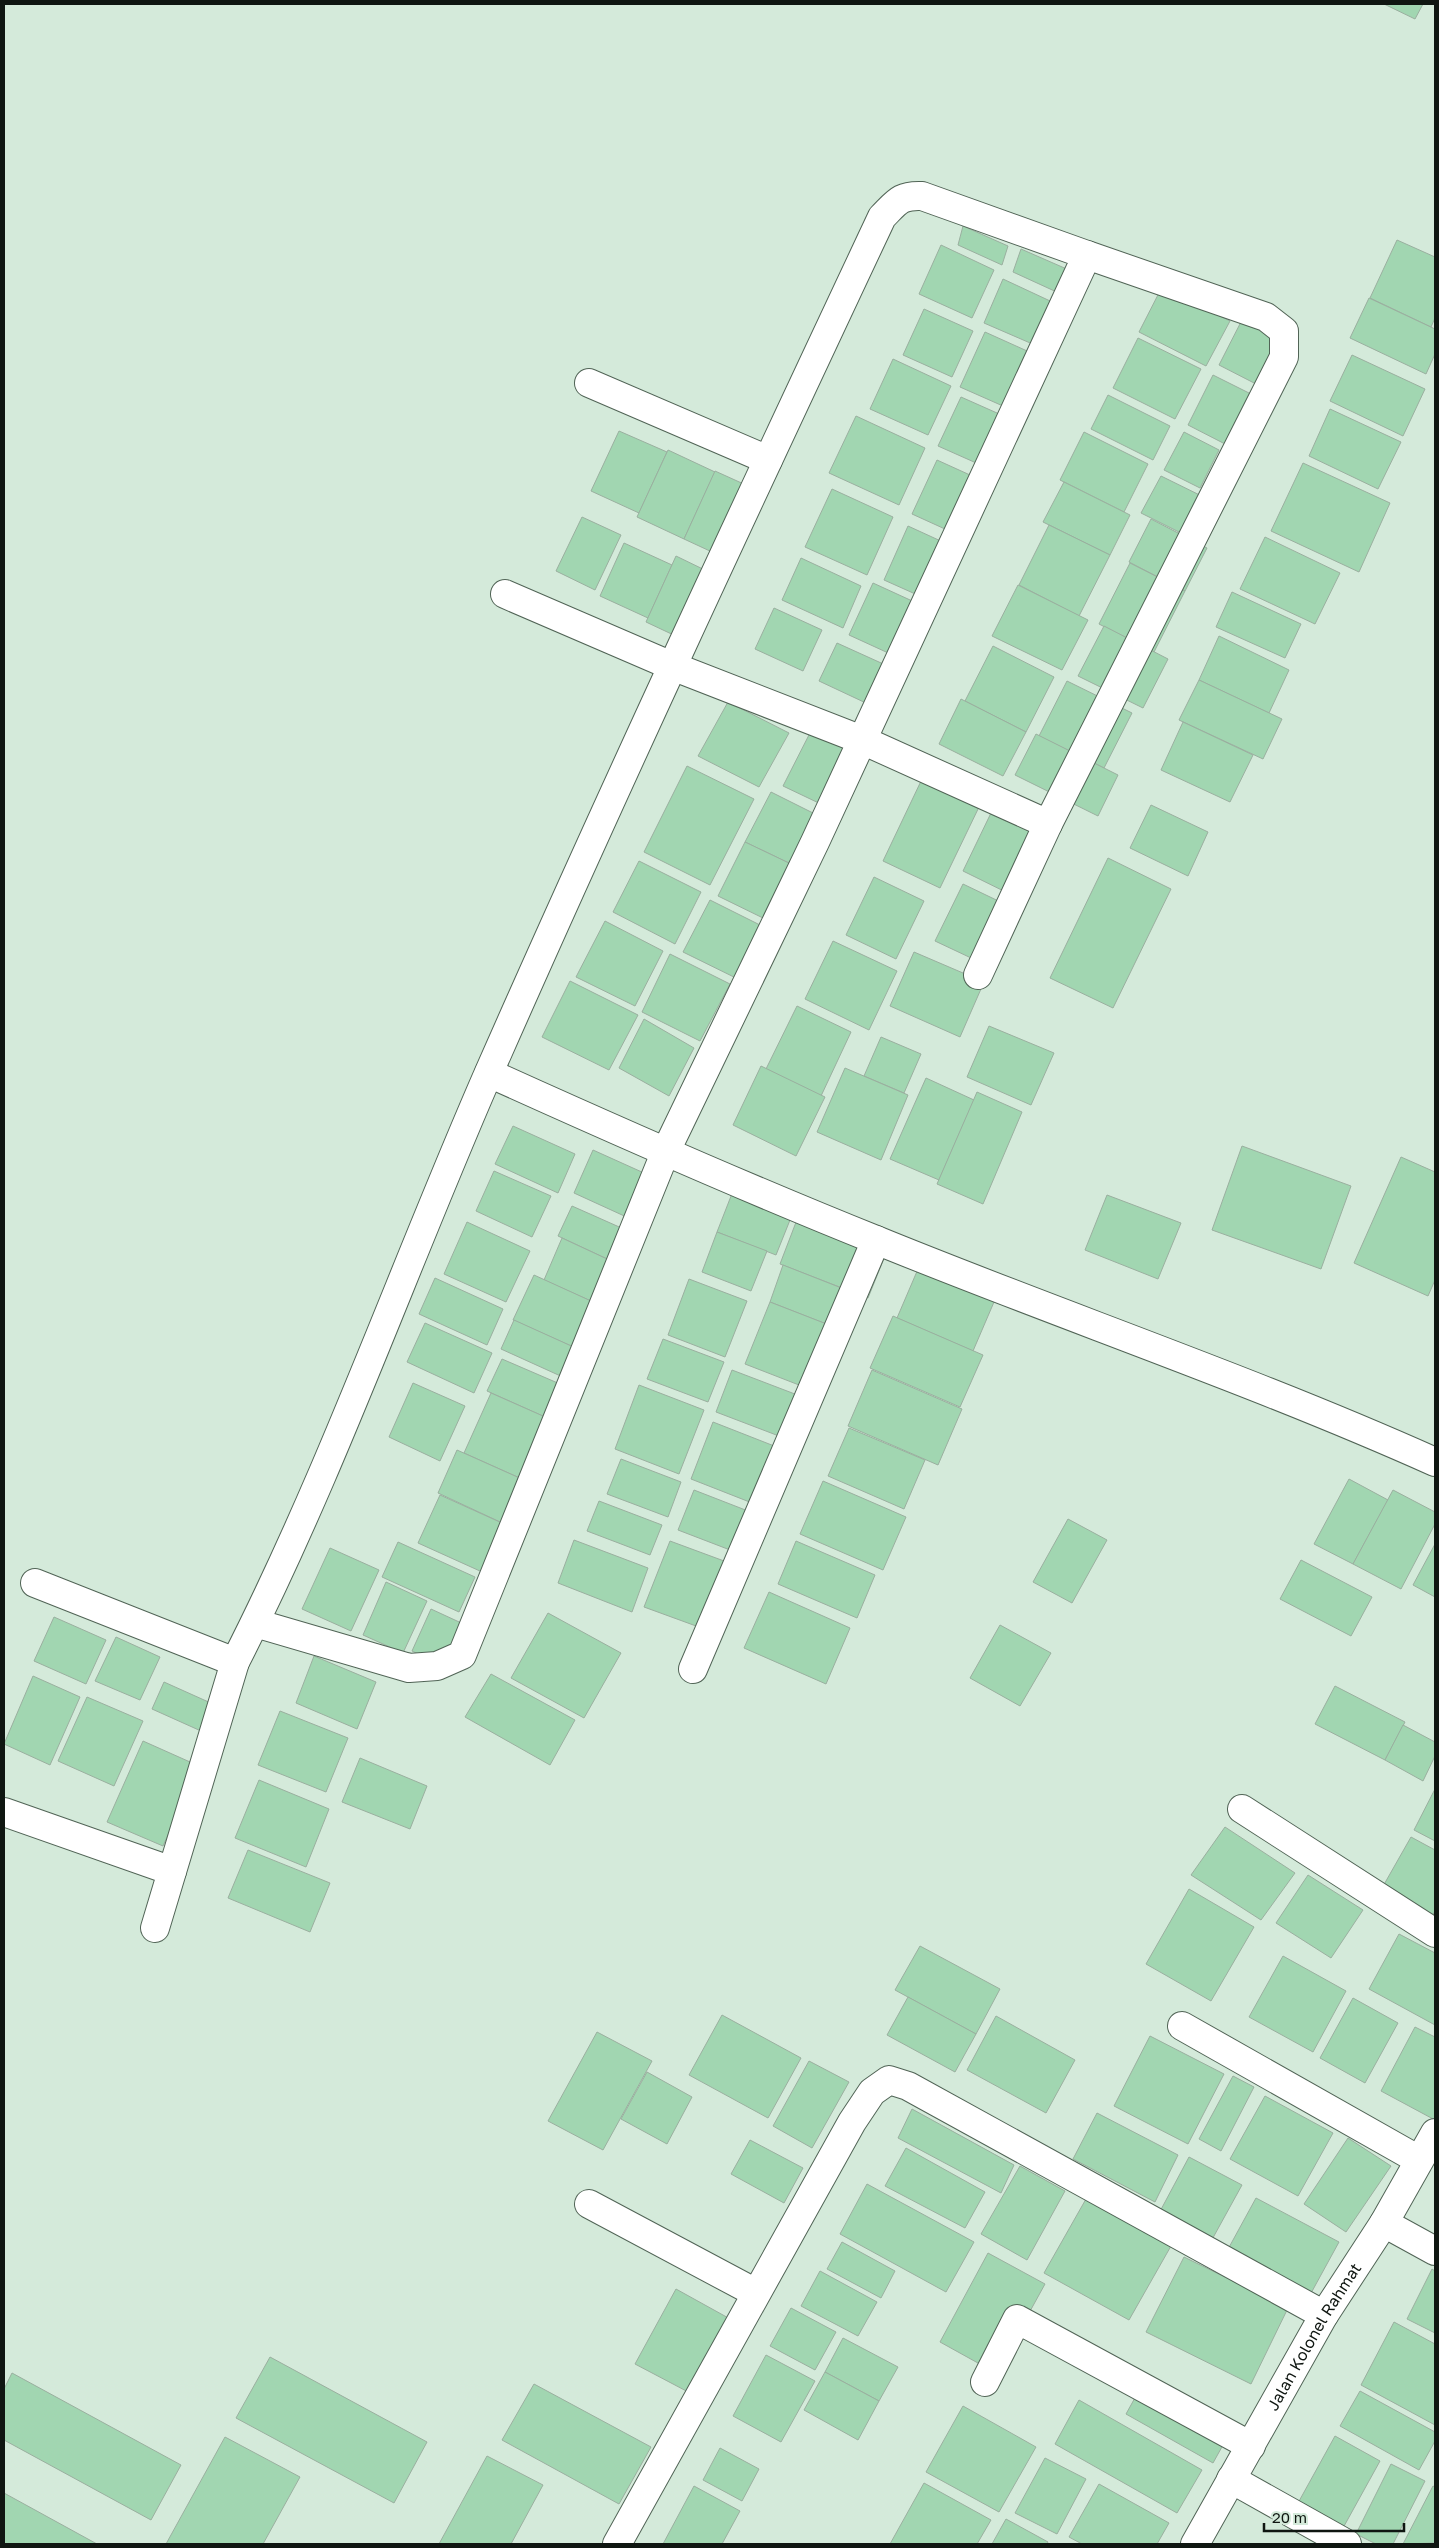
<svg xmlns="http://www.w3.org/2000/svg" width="1439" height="2548" font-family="'Golos Text',sans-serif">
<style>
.building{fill:#a1d6b1;stroke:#9aaf9f}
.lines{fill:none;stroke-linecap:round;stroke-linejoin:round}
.street-casing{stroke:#516456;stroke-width:30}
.street{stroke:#fff;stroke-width:28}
.labels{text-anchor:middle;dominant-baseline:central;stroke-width:4.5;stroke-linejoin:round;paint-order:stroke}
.street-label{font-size:16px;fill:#0f1611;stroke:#d4eada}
</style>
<rect width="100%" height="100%" fill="#d4eada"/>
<g class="building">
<path d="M1384,4h39l-8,15z"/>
<path d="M963,226l45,20 -6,19 -44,-20z"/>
<path d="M1397,240l38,17v61l-4,9 -61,-29z"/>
<path d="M941,245l53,25 -22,48 -53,-24z"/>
<path d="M1021,249l48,21 -8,24 -48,-22z"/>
<path d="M1003,279l60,28 -19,42 -60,-26z"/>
<path d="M1162,287l68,34 -24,45 -67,-34z"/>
<path d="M1369,298l66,31v25l-9,20 -76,-36z"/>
<path d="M924,309l49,22 -21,46 -49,-22z"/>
<path d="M1244,316l37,19 -25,49 -37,-19z"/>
<path d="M985,332l51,23 -24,55 -52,-23z"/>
<path d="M1138,338l63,31 -26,50 -62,-31z"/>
<path d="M1352,355l73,34 -22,47 -73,-35z"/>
<path d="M893,359l58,27 -23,49 -58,-26z"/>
<path d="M1213,375l38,19 -24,51 -39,-20z"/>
<path d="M1108,395l62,31 -17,34 -62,-31z"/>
<path d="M961,397l45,20 -23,49 -45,-20z"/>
<path d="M1330,409l71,33 -23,47 -69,-33z"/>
<path d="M856,416l69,32 -26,57 -70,-32z"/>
<path d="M619,431l48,21 -28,61 -48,-22z"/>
<path d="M1084,432l64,32 -24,48 -64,-32z"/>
<path d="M1184,432l35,18 -19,38 -36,-18z"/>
<path d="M668,450l47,22 -31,67 -47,-22z"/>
<path d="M937,460l44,20 -25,54 -44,-20z"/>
<path d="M1303,463l87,40 -31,69 -88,-41z"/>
<path d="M715,471l42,19 -32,68 -41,-19z"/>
<path d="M1161,476l63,31 -19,38 -64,-32z"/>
<path d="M1064,482l66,33 -20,40 -67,-33z"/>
<path d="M832,489l61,28 -26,58 -62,-28z"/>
<path d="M582,517l39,18 -26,55 -39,-19z"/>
<path d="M1151,519l56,29 -22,43 -56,-29z"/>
<path d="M1049,525l61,30 -31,61 -60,-31z"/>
<path d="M908,526l48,22 -25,53 -47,-21z"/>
<path d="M1265,537l75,36 -25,51 -75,-35z"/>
<path d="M624,543l48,22 -24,53 -48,-22z"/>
<path d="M676,556l35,17 -31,65 -34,-16z"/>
<path d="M801,558l60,28 -18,42 -61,-28z"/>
<path d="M1130,563l55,28 -31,61 -55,-28z"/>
<path d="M873,583l48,22 -24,52 -48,-22z"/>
<path d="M1018,585l70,35 -26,50 -70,-34z"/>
<path d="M1232,592l69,32 -16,34 -69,-31z"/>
<path d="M774,608l48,22 -19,41 -48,-22z"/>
<path d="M1104,626l64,33 -25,49 -65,-32z"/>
<path d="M1219,636l70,34 -20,43 -70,-33z"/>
<path d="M837,643l64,29 -18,39 -64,-30z"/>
<path d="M993,646l61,31 -28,55 -61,-31z"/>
<path d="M1199,680l83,39 -19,40 -84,-39z"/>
<path d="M1067,681l65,32 -28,55 -65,-32z"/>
<path d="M961,699l65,33 -23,44 -64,-32z"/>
<path d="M728,702l61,31 -30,54 -61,-31z"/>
<path d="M1183,722l70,33 -23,47 -69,-32z"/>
<path d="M812,729l41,20 -28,57 -42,-20z"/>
<path d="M1036,734l82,41 -20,41 -83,-41z"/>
<path d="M687,766l67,33 -44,86 -66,-33z"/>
<path d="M922,779l57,28 -39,81 -57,-27z"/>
<path d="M771,792l44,22 -24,50 -46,-22z"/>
<path d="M1151,805l57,27 -20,44 -58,-28z"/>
<path d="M991,813l63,30 -28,59 -63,-31z"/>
<path d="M745,842l46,22 -28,54 -45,-22z"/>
<path d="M1108,858l63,31 -58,119 -63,-30z"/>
<path d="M639,861l62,31 -26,52 -62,-32z"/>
<path d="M874,877l50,24 -28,58 -50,-24z"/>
<path d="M963,884l50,24 -27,57 -51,-24z"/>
<path d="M710,900l58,29 -26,52 -59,-29z"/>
<path d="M605,921l58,30 -28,55 -59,-29z"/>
<path d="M833,941l64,30 -28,59 -64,-31z"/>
<path d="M914,952l70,30 -24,55 -70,-31z"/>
<path d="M670,954l60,30 -30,57 -58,-29z"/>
<path d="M570,981l68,34 -29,55 -67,-33z"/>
<path d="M797,1006l54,26 -30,64 -55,-27z"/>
<path d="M644,1019l50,29 -25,48 -50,-28z"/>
<path d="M989,1026l65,27 -23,52 -64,-28z"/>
<path d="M881,1037l40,17 -17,39 -40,-17z"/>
<path d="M761,1066l64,31 -29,59 -63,-31z"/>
<path d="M845,1068l63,27 -27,65 -64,-28z"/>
<path d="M926,1078l48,22 -35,80 -49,-21z"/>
<path d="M977,1092l45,20 -39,92 -46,-20z"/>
<path d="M513,1126l62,28 -17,39 -63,-29z"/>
<path d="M1242,1146l109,40 -30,83 -109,-39z"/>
<path d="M593,1150l71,32 -20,43 -70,-32z"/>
<path d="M1401,1157l34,15v108l-7,16 -74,-33z"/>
<path d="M494,1171l57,25 -19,41 -56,-26z"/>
<path d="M733,1191l59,24 -16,40 -59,-23z"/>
<path d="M1107,1195l74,28 -23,56 -73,-29z"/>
<path d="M572,1206l63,28 -15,31 -62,-29z"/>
<path d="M798,1217l89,34 -19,47 -88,-34z"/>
<path d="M467,1222l63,29 -24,51 -62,-28z"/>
<path d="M717,1232l50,19 -16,40 -49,-19z"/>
<path d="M562,1238l58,27 -18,41 -58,-26z"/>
<path d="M921,1262l76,33 -24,56 -76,-33z"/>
<path d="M783,1265l66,26 -15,36 -64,-25z"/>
<path d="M534,1275l68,31 -13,48 -76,-34z"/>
<path d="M435,1278l68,31 -16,36 -68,-31z"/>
<path d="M689,1279l58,22 -22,56 -57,-22z"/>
<path d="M770,1302l72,28 -25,62 -72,-28z"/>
<path d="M893,1316l90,39 -23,52 -90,-39z"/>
<path d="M514,1320l75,34 -13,29 -75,-34z"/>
<path d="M425,1323l67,30 -18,40 -67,-31z"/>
<path d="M663,1339l61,23 -16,40 -61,-23z"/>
<path d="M502,1359l58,25 -15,33 -58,-26z"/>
<path d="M732,1370l76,29 -16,42 -76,-29z"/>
<path d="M872,1370l90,39 -24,56 -90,-39z"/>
<path d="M413,1383l52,23 -25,55 -51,-24z"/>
<path d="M639,1385l65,25 -25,64 -64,-25z"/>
<path d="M491,1393l70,31 -28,60 -69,-31z"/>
<path d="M713,1422l79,31 -22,57 -79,-31z"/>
<path d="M849,1428l76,32 -21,49 -76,-33z"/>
<path d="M457,1450l76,34 -20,44 -75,-35z"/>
<path d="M621,1459l60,23 -13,35 -61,-23z"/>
<path d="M1349,1479l39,21 -35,64 -39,-20z"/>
<path d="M823,1481l83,36 -23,53 -83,-36z"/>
<path d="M694,1490l72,28 -15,40 -73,-28z"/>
<path d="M1393,1490l42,22v12l-34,65 -48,-25z"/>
<path d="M440,1495l73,33 -22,48 -73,-33z"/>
<path d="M599,1501l63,24 -12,30 -63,-24z"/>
<path d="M1068,1519l39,21 -35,63 -39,-21z"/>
<path d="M574,1540l74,28 -16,44 -74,-29z"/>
<path d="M670,1541l73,27 -25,66 -74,-27z"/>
<path d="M796,1541l79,34 -18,43 -79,-34z"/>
<path d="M398,1542l77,35 -16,35 -77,-35z"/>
<path d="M1435,1544v53l-22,-12z"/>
<path d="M330,1548l49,22 -28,61 -49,-22z"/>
<path d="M1301,1560l71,37 -21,39 -71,-37z"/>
<path d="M386,1582l41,19 -24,52 -40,-18z"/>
<path d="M769,1592l81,36 -24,56 -82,-36z"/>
<path d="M431,1609l39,18 -20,42 -38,-18z"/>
<path d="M548,1613l73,40 -37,65 -73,-40z"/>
<path d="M54,1617l52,23 -20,44 -52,-23z"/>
<path d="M1000,1625l51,28 -31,53 -50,-28z"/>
<path d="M116,1637l44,20 -20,43 -45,-19z"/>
<path d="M314,1656l62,26 -19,47 -61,-26z"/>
<path d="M491,1674l84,46 -25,45 -85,-48z"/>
<path d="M33,1676l47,21 -30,68 -46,-21z"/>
<path d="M164,1682l49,22 -12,27 -49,-22z"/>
<path d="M1335,1686l70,36 -20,38 -70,-36z"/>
<path d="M87,1697l56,24 -29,65 -56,-25z"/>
<path d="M280,1711l68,27 -22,54 -68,-27z"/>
<path d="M1403,1725l32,17v14l-12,25 -38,-21z"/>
<path d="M143,1741l56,25 -36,80 -56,-24z"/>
<path d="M360,1758l67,28 -17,43 -68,-27z"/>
<path d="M259,1780l70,29 -23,58 -71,-29z"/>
<path d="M1435,1789v52l-21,-11z"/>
<path d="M1225,1827l70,46 -34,47 -70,-45z"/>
<path d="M1411,1837l24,13v61l-3,5 -50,-28z"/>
<path d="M248,1850l82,33 -20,49 -82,-34z"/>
<path d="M1308,1875l55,35 -32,48 -55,-35z"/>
<path d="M1189,1889l65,38 -43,74 -65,-37z"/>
<path d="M1399,1934l36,19v72l-66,-36z"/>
<path d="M920,1946l80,43 -24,45 -81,-44z"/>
<path d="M1283,1956l63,35 -33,61 -64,-35z"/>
<path d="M908,1997l68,37 -21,38 -68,-37z"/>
<path d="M1353,1998l45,25 -33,60 -45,-25z"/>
<path d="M722,2015l79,43 -33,60 -79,-43z"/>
<path d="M996,2016l79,44 -29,53 -79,-43z"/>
<path d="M1415,2027l20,10v83l-54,-29z"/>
<path d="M597,2032l55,29 -49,89 -55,-29z"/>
<path d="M1150,2036l74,38 -36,70 -74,-38z"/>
<path d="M809,2061l40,21 -37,66 -39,-22z"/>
<path d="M647,2072l45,25 -25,47 -46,-25z"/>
<path d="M1233,2076l21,11 -33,64 -22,-12z"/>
<path d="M1265,2096l68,37 -35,63 -68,-37z"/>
<path d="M912,2109l102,56 -13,28 -103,-55z"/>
<path d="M1097,2113l81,42 -23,47 -82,-43z"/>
<path d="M1348,2138l43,28 -45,66 -42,-28z"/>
<path d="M750,2140l53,28 -19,35 -53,-29z"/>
<path d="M906,2148l79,44 -20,36 -80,-42z"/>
<path d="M1189,2157l53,28 -33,60 -52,-28z"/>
<path d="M1020,2166l45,25 -38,69 -46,-26z"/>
<path d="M867,2184l107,58 -28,50 -106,-58z"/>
<path d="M1256,2198l83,44 -29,53 -83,-44z"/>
<path d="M1086,2199l85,47 -42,74 -85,-47z"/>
<path d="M842,2242l53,29 -14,27 -54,-29z"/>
<path d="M988,2253l57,31 -49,89 -56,-31z"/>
<path d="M1184,2257l104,51 -37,76 -105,-52z"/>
<path d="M1432,2269l3,2v62l-28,-14z"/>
<path d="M820,2271l57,31 -19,34 -57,-30z"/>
<path d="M676,2289l56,31 -40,74 -57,-30z"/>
<path d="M791,2308l45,24 -21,38 -45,-24z"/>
<path d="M1394,2322l41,22v81l-74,-40z"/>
<path d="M843,2338l55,29 -19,34 -54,-29z"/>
<path d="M766,2355l49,26 -34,61 -48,-26z"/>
<path d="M270,2357l157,85 -33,61 -158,-85z"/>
<path d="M825,2372l54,29 -21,39 -54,-30z"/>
<path d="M12,2373l169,92 -30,55 -147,-80v-51z"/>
<path d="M1146,2378l87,49 -20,36 -87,-49z"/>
<path d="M534,2384l117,63 -32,57 -117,-64z"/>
<path d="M1360,2391l75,41v9l-16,29 -79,-44z"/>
<path d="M1079,2400l123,70 -25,43 -122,-69z"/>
<path d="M963,2406l73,41 -37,65 -73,-40z"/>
<path d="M1335,2436l45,25 -37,67 -45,-25z"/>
<path d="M225,2437l75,40 -37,67h-97z"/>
<path d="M720,2448l39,21 -17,32 -39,-21z"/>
<path d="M487,2456l56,29 -32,59h-72z"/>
<path d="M1045,2458l41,21 -29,55 -42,-21z"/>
<path d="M1391,2464l34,17 -32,63h-17l-20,-10z"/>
<path d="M924,2483l67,37 -14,24h-87z"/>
<path d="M1099,2484l70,39 -12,21h-75l-13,-7z"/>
<path d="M694,2486l46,25 -18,33h-59z"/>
<path d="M1433,2486l2,1v56l-32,1z"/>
<path d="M4,2493l93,51h-93z"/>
<path d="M1006,2519l42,23 -1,2h-55z"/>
</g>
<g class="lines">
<defs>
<g id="street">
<path d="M589,383l179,77"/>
<path d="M505,594l167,72 190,74 186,84 236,-467v-26l-18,-14 -179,-62"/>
<path d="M978,975l70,-151"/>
<path d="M489,1073c128,58 257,115 387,167 186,76 376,140 559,222"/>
<path d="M35,1583l200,79"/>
<path d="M693,1669l183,-429"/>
<path d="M1242,1809l193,124"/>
<path d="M4,1812l168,59"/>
<path d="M155,1928l80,-266c97,-190 169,-396 255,-592 126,-286 259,-570 392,-853 15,-15 18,-22 40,-21l165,59 -272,587 -150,311 -203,502 -25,11 -28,2 -154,-45"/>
<path d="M1182,2026l237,134"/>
<path d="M589,2204l167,89"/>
<path d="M1384,2223l51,28"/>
<path d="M985,2382l32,-63 234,127"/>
<path d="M1231,2479l116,65"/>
<path d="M617,2544l235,-422 20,-30 17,-12 19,6 416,229"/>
<path id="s1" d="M1195,2544l129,-229 60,-92 51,-90"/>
</g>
</defs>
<use href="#street" class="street-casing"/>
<use href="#street" class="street"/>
</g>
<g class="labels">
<g class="street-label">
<text stroke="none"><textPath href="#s1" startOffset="239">Jalan Kolonel Rahmat</textPath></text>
</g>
</g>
<rect width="1439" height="2548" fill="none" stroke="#0f1611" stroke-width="10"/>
<path d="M1264 2523v8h140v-8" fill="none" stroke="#0f1611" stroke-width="2.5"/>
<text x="1272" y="2523" font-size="15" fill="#0f1611" stroke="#d4eada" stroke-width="4" paint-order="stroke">20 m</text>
</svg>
